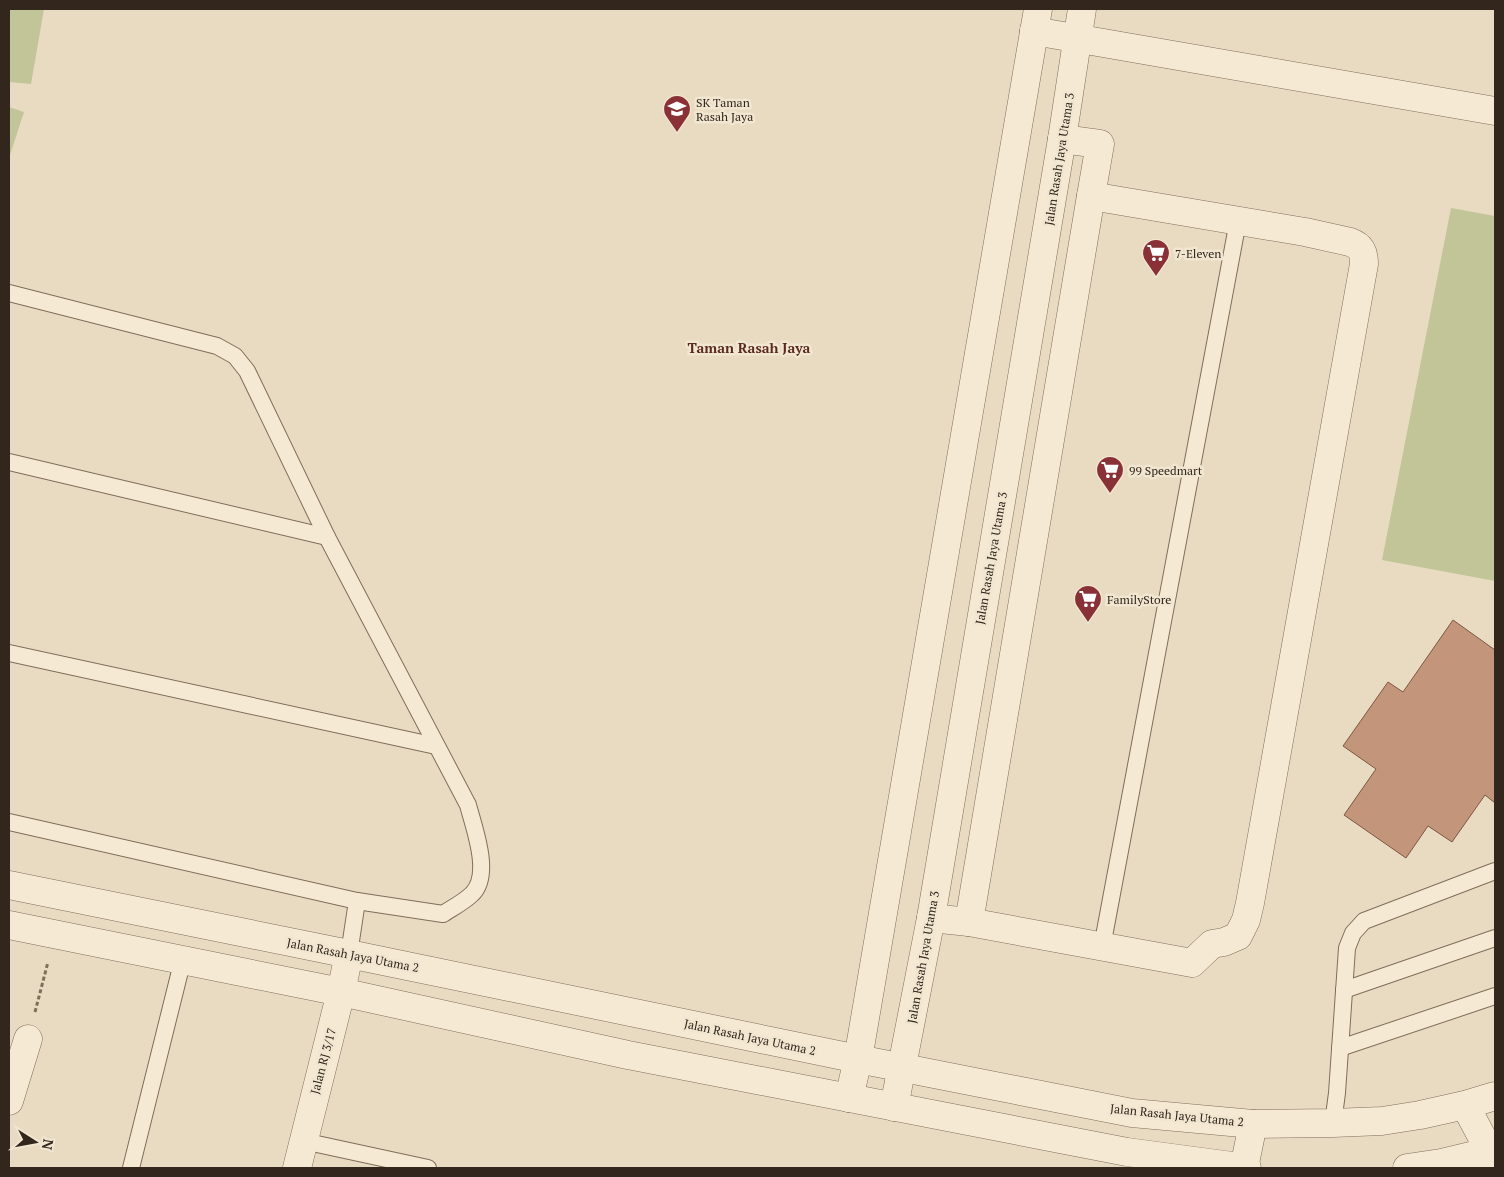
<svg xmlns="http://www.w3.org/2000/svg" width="1504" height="1177" font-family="'PT Serif',serif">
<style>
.green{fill:#c2c597}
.building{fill:#c3967b;stroke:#7d5743}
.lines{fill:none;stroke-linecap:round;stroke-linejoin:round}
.service-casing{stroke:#806d5b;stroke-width:18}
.minor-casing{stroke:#806d5b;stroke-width:29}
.tertiary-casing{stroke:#806d5b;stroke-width:29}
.path{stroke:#806d5b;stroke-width:3;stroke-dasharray:4 2.5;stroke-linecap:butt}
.service{stroke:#f5e9d4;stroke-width:16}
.minor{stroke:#f5e9d4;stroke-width:28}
.tertiary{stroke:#f5e9d4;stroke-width:28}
.labels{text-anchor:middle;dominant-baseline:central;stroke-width:5;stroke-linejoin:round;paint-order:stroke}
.poi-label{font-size:12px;fill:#32261d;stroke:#f1e6d0;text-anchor:start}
.street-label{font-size:12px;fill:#32261d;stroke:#f1e6d0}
.neighbourhood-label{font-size:14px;font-weight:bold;fill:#5a2a21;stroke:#f1e6d0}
</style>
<rect width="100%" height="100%" fill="#e9dbc2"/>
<g class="green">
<path d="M9,9h35l-13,75 -22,-2z"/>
<path d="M9,107l15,5 -15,46z"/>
<path d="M1451,208l44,8v365l-113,-21z"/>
</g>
<path class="building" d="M1453,620l42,30v153l-10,-8 -33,47 -24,-16 -22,32 -62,-43 32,-46 -33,-23 45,-64 15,10z"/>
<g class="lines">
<defs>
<g id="service">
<path d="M9,293l208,53 18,10 12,15 80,166 141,268c6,23 24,70 4,89 -8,8 -20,14 -29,20l-86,-13 -348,-79"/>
<path d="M9,462l318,75"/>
<path d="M9,653l427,93"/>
<path d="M1102,947l136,-726"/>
<path d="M349,954l8,-53"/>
<path d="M1344,990l151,-52"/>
<path d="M1340,1048l155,-52"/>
<path d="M1333,1123l4,-30 10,-145 6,-15 11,-12 131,-50"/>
<path d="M303,1141l125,27"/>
<path d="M131,1168l52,-209"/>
</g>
<g id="minor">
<path d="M1034,31l461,80"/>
<path d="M931,918l38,4 122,-726 9,-52 -38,-5"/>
<path d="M969,922l223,41 20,-19 12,-2 14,-6 8,-16 4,-17 114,-639c0,-12 -3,-18 -14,-22l-45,-10 -214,-36"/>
<path d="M9,1101l19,-62"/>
<path d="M1465,1105l25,47 4,16"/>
<path d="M297,1168l44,-176 8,-38"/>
<path d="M1244,1168l9,-44"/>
</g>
<g id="tertiary">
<path d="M9,885l340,69 509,105 274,54 121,11 80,-1 49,-2 38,-6 45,-10 30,-9"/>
<path d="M9,925l332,67 287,63 499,97 120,16"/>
<path d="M849,1098l9,-39 180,-1050"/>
<path d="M894,1107l37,-189 131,-779 20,-130"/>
<path d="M1407,1168l34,-5 54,-13"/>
</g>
</defs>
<use href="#service" class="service-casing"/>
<use href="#minor" class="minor-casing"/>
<use href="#tertiary" class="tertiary-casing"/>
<path class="path" d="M35,1012l13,-50"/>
<use href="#service" class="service"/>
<use href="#minor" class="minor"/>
<use href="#tertiary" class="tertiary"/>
</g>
<defs>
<symbol id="school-pin" viewBox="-11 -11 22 30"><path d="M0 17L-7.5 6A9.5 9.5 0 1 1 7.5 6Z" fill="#893136" stroke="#f1e6d0"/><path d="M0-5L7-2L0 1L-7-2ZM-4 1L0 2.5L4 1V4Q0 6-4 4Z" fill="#fff"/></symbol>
<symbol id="supermarket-pin" viewBox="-11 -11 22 30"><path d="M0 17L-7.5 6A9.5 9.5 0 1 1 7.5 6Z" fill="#893136" stroke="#f1e6d0"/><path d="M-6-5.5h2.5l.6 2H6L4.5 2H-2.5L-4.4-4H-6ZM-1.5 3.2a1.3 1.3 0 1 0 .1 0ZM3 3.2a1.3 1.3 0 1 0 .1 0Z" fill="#fff"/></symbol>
</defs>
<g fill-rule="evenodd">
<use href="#school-pin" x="661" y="93" width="32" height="43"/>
<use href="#supermarket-pin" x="1140" y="237" width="32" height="43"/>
<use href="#supermarket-pin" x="1094" y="454" width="32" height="43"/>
<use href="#supermarket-pin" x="1072" y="583" width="32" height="43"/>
</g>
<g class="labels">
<g class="poi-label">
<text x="696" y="102">SK Taman<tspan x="696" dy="14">Rasah Jaya</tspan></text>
<text x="1175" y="253">7-Eleven</text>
<text x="1129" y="470">99 Speedmart</text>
<text x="1107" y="599">FamilyStore</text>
</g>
<g class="street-label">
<text transform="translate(1059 159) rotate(-81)">Jalan Rasah Jaya Utama 3</text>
<text transform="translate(991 558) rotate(-80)">Jalan Rasah Jaya Utama 3</text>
<text transform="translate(353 955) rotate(11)">Jalan Rasah Jaya Utama 2</text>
<text transform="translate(923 957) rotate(-80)">Jalan Rasah Jaya Utama 3</text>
<text transform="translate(750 1037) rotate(12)">Jalan Rasah Jaya Utama 2</text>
<text transform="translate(323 1061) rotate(-75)">Jalan RJ 3/17</text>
<text transform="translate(1177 1115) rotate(6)">Jalan Rasah Jaya Utama 2</text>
</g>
<g class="neighbourhood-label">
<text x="749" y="347">Taman Rasah Jaya</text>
</g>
</g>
<rect width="1504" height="1177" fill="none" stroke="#32261d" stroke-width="20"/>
<g transform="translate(35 1142) rotate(101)" stroke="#f1e6d0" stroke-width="4" paint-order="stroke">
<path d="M0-4L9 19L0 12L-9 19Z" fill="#32261d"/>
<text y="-8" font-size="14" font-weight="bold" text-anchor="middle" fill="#32261d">N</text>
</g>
</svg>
